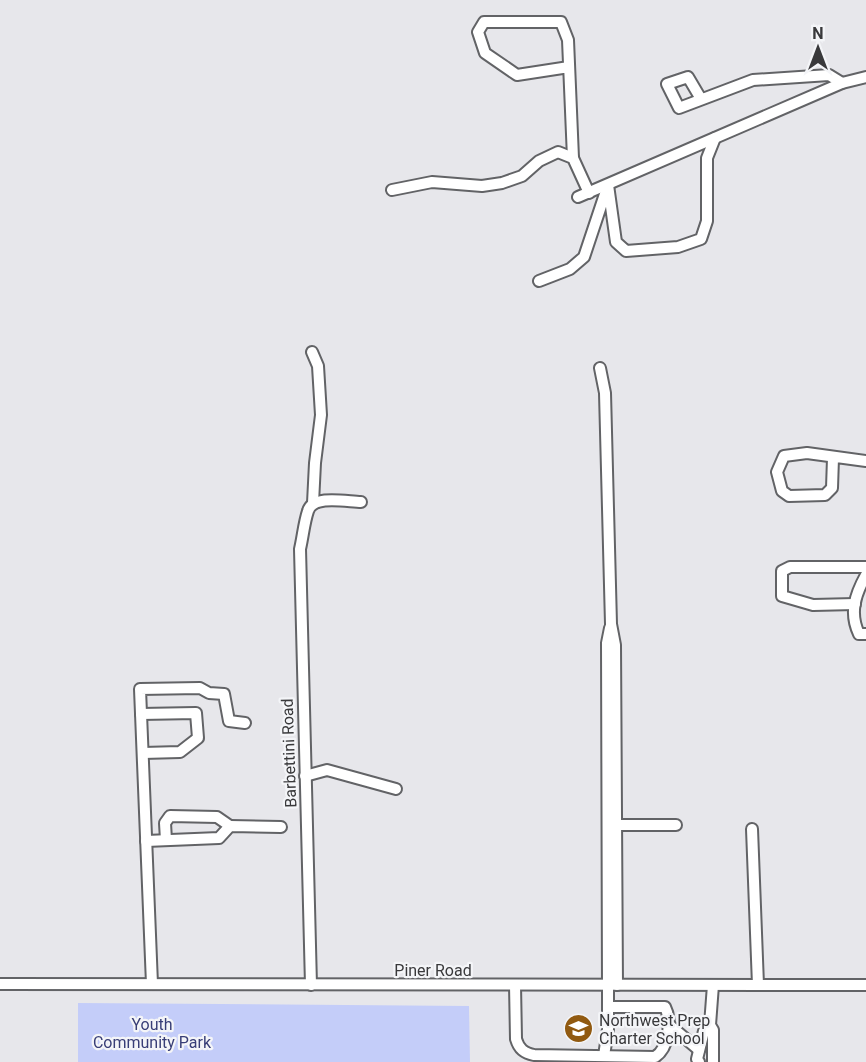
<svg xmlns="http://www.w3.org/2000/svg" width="866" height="1062" font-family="Roboto,sans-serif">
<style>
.green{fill:#c4cdf9}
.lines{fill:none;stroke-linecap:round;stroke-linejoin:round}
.minor-casing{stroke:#626366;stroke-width:14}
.minor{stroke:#fff;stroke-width:10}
.labels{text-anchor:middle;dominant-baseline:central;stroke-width:4.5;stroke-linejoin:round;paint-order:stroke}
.street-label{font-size:16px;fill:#39393b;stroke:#f4f5f8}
.poi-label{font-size:16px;fill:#39393b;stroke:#f4f5f8;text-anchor:start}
.park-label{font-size:16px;fill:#383e77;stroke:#f4f5f8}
</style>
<rect width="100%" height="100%" fill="#e7e7eb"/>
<path class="green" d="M78,1003l391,3 1,56h-392z"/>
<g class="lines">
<defs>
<g id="minor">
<path d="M569,67l-52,8 -32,-22 -7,-21 6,-10h77l7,18 5,118"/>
<path d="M701,99l-13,-22 -21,7 12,24 74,-28 76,-5 13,8"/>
<path d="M392,190l40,-8 50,4 20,-3 20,-7 17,-15 19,-9 15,6 16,35"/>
<path d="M578,197l264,-114 24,-6"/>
<path d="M539,281l31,-12 14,-12 24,-72 8,57 10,9 52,-4 23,-8 6,-18v-63l8,-20"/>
<path d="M312,352l6,14 3,49 -6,48 -2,40"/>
<path d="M600,368l5,25 6,231 4,21 2,340"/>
<path d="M833,458l-1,30 -7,7 -36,1 -7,-5 -5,-19 7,-16 23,-3 59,8"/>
<path d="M866,575c-11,20 -17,38 -7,59h7"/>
<path d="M855,604l-42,1 -31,-9v-25l8,-4h76"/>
<path d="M141,714l55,-1 2,25 -18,14 -37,1"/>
<path d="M305,776l22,-6 69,19"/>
<path d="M617,825h59"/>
<path d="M752,829l6,156"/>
<path d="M166,840l-1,-17 5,-7 47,1 13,9"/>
<path d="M146,841l73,-3 11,-12 51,1"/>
<path d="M0,984l866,1"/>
<path d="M152,984l-12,-295 60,-1 9,5 15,1 5,27 16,2"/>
<path d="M311,985l-11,-436c3,-13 4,-26 8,-38 5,-17 40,-9 53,-9"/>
<path d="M515,985l1,54c3,10 8,14 18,16l121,2c14,-9 17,-36 10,-50h-57"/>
<path d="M713,985l-3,40 3,5v32"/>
<path d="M667,1023l32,27"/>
<path d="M604,1056l4,-27v-44l-1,-342 3,-15"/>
<path d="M699,1062l-2,-3 7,-28 6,-6"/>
</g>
</defs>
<use href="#minor" class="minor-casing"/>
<use href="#minor" class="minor"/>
</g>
<defs>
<symbol id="school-disc" viewBox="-11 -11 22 22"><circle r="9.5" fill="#915a11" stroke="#f4f5f8"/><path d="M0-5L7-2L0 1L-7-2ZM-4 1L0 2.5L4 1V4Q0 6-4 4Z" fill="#fff"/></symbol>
</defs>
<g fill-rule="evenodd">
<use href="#school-disc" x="562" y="1012" width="33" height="33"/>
</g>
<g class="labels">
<g class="street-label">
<text transform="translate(289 753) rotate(-92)">Barbettini Road</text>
<text x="433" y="970">Piner Road</text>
</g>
<g class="poi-label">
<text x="599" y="1020">Northwest Prep<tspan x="599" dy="18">Charter School</tspan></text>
</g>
<g class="park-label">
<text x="152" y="1024">Youth<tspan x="152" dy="18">Community Park</tspan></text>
</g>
</g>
<g transform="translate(818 48)" stroke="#f4f5f8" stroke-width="4.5" paint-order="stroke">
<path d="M0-4.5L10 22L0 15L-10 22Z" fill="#39393b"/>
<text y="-9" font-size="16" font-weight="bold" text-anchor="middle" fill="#39393b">N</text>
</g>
</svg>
